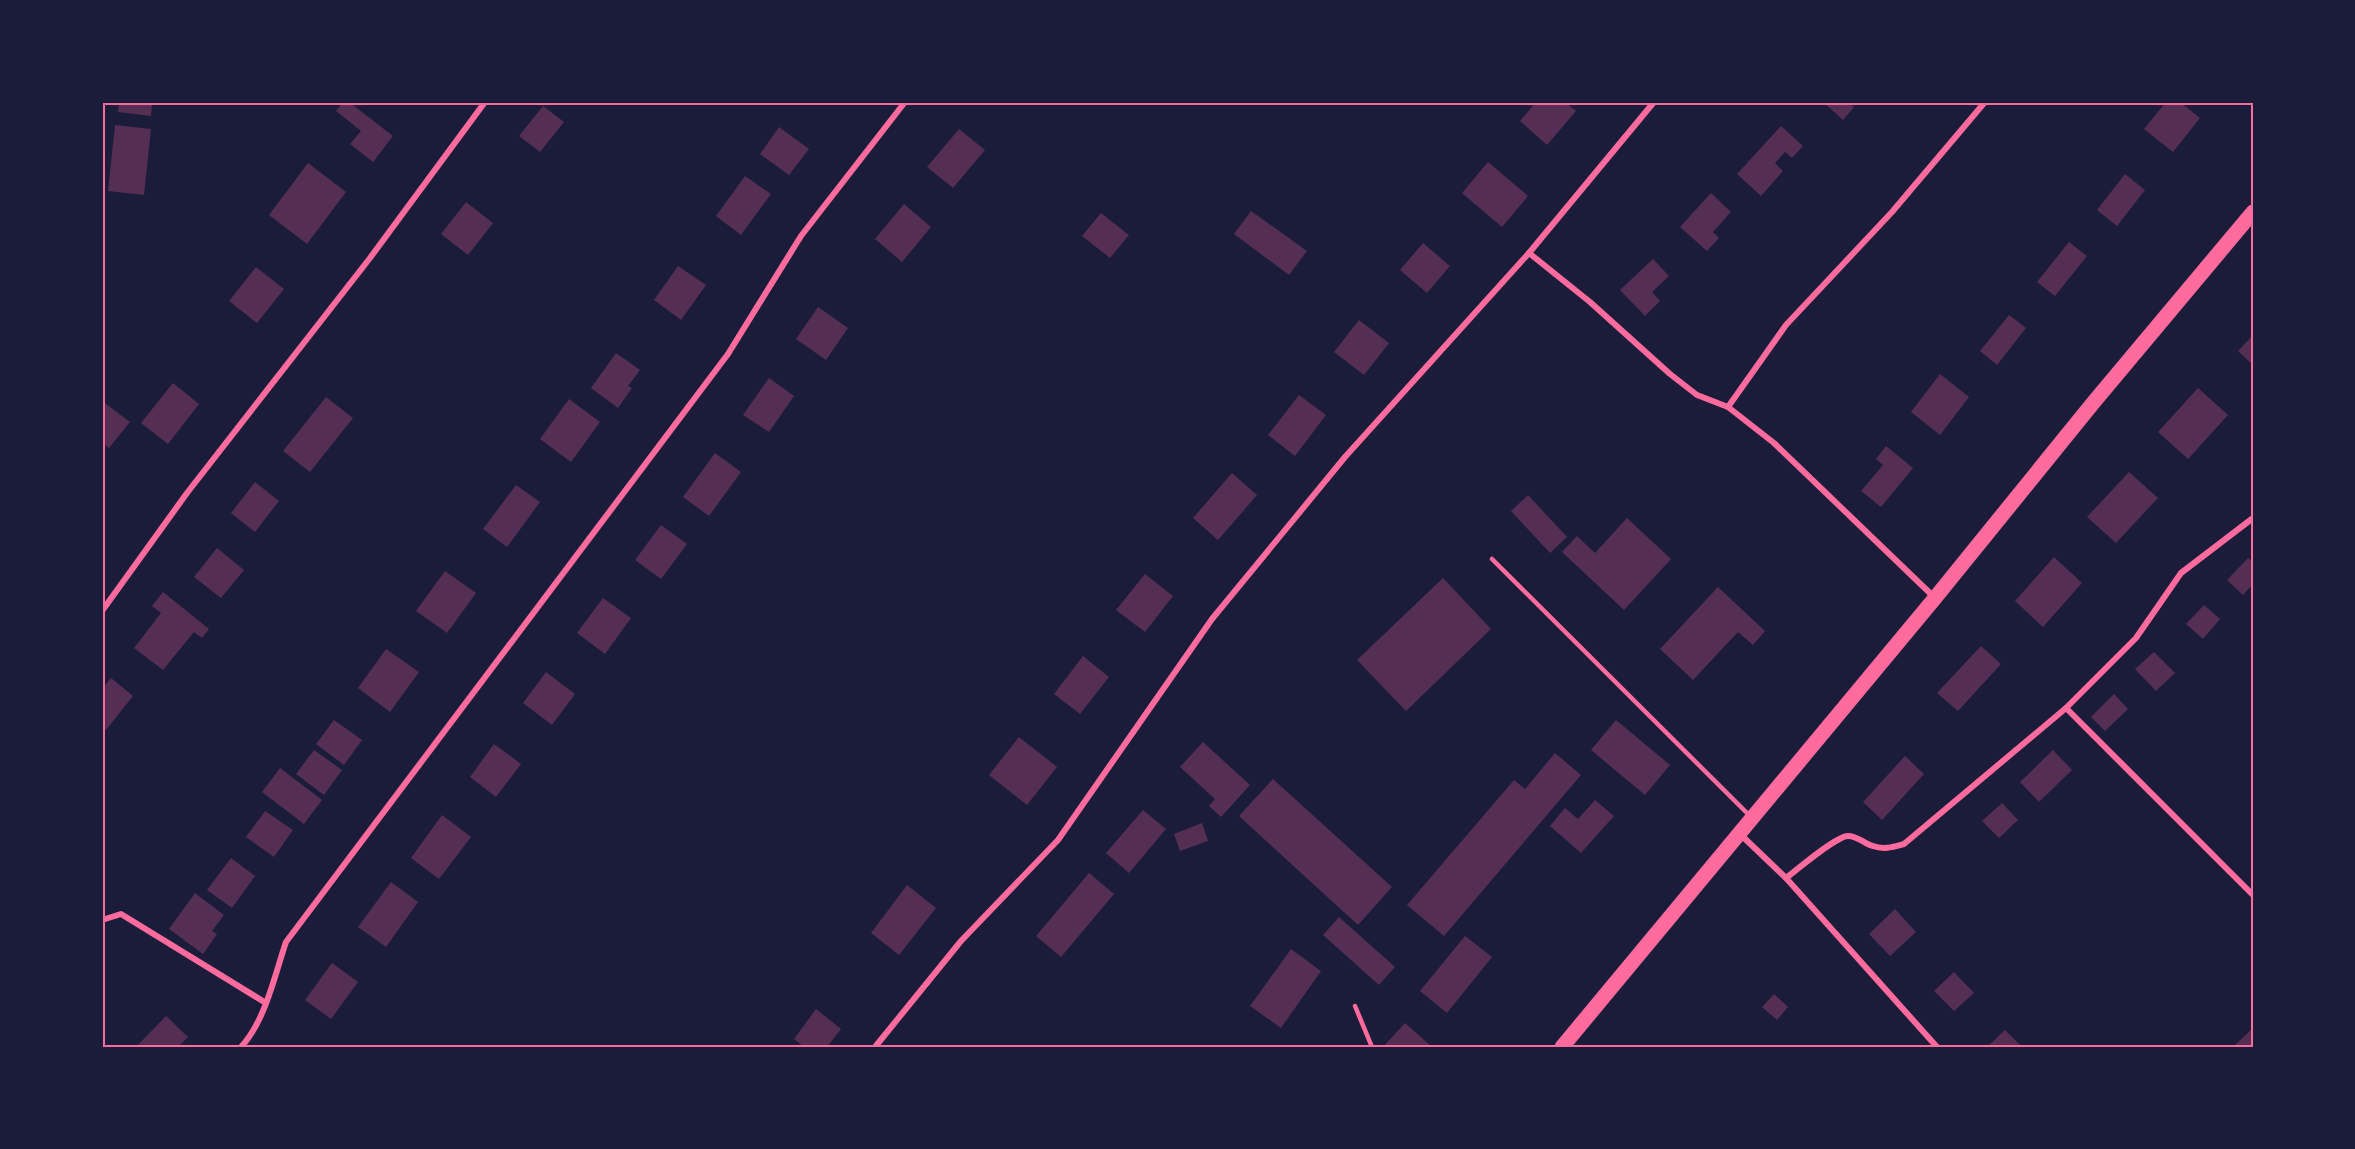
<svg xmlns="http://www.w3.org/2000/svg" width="2355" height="1149" font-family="'Roboto Condensed',sans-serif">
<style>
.building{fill:#542f53}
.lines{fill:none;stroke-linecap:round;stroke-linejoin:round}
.service{stroke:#ff6b9d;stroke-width:4.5}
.minor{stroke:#ff6b9d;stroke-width:6}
.primary{stroke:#ff6b9d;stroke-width:15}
.neatline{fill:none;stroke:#ff6b9d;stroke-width:2}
</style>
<rect width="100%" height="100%" fill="#1b1b3a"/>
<g class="building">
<path d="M119,102h33l-1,14 -33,-4z"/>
<path d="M343,102h6l44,34 -20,26 -23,-18 11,-13 -25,-20z"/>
<path d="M1536,102h29l11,9 -29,34 -27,-24z"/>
<path d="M1823,102h25l6,5 -11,13z"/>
<path d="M2166,102h14l20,16 -27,34 -29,-23z"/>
<path d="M543,106l21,16 -24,30 -21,-16z"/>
<path d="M115,125l36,4 -7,66 -36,-4z"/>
<path d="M1781,126l22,20 -11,12 -7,-6 -10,11 8,8 -22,25 -24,-22z"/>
<path d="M779,127l30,22 -20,26 -29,-21z"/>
<path d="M959,129l26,21 -32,38 -26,-21z"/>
<path d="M1488,162l40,34 -26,31 -40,-34z"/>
<path d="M308,163l38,29 -39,52 -38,-29z"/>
<path d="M2125,174l20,16 -28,36 -20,-16z"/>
<path d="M745,176l26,18 -30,41 -25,-19z"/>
<path d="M1711,193l20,19 -18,20 6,6 -12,13 -27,-24z"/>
<path d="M466,202l27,21 -25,32 -27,-21z"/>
<path d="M904,204l27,23 -29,35 -27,-23z"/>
<path d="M1251,211l56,40 -18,24 -55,-41z"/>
<path d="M1101,213l28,22 -19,23 -28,-22z"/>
<path d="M2069,242l18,14 -32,40 -18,-14z"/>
<path d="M1423,243l27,23 -23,27 -27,-23z"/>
<path d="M1653,259l16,17 -17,16 8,9 -15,15 -25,-26z"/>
<path d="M678,266l28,19 -25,35 -27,-20z"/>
<path d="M256,267l28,22 -27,34 -28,-22z"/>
<path d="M818,307l30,21 -22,32 -30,-21z"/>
<path d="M2009,315l17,13 -29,37 -17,-14z"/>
<path d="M1359,320l30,23 -25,32 -30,-23z"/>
<path d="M2253,335v30l-15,-14z"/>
<path d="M616,353l24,17 -12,16 4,2 -14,20 -27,-20z"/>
<path d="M1940,374l29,23 -29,38 -29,-23z"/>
<path d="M769,378l25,18 -25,36 -26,-17z"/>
<path d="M173,383l26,21 -31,40 -27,-21z"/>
<path d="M2198,388l30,27 -40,44 -30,-27z"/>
<path d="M1299,395l27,20 -31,41 -27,-21z"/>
<path d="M326,397l27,21 -43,54 -27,-21z"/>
<path d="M569,399l31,23 -29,40 -31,-23z"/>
<path d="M102,401l28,21 -21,26 -7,-6z"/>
<path d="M1886,446l27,22 -32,39 -20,-16 22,-26 -7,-6z"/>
<path d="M715,453l26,19 -32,44 -26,-19z"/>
<path d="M2129,472l29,26 -42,45 -29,-26z"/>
<path d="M1232,473l25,22 -39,45 -25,-22z"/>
<path d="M255,482l24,19 -24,31 -24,-19z"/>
<path d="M516,485l24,17 -33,45 -24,-18z"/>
<path d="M1528,495l39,42 -17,16 -39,-42z"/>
<path d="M1627,518l44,41 -47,51 -62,-58 15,-16 18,17z"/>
<path d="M661,525l26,19 -26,35 -26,-19z"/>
<path d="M217,548l27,22 -23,28 -27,-21z"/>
<path d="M2054,557l28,26 -39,44 -28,-26z"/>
<path d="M2248,558l5,4v22l-10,11 -16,-15z"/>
<path d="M445,571l31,22 -29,40 -31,-22z"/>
<path d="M1145,574l28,22 -28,36 -29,-22z"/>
<path d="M1443,578l48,51 -85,82 -49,-51z"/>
<path d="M1718,587l47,44 -12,14 -15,-13 -45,48 -33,-31z"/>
<path d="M163,592l46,37 -7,9 -8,-6 -31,38 -29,-22 27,-35 -9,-7z"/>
<path d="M603,598l28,20 -26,36 -28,-21z"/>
<path d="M2204,605l16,14 -17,20 -17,-15z"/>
<path d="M1981,646l20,18 -43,47 -21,-18z"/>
<path d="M386,649l33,23 -29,40 -32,-24z"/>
<path d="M2154,652l21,21 -19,18 -21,-22z"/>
<path d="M1083,656l26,21 -29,37 -26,-20z"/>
<path d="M546,672l29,22 -23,31 -29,-22z"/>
<path d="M111,678l22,18 -27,34 -4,-4v-37z"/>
<path d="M2114,694l14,15 -23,22 -14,-14z"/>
<path d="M334,720l28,20 -18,25 -28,-21z"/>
<path d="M1616,720l54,45 -25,30 -54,-45z"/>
<path d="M1019,737l38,30 -30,38 -38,-30z"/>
<path d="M1203,742l47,43 -29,32 -12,-11 6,-7 -35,-32z"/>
<path d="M494,744l27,20 -25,33 -26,-20z"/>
<path d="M314,750l28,20 -18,25 -28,-21z"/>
<path d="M2053,750l19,20 -33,32 -19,-20z"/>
<path d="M1555,753l26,22 -137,161 -37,-31 107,-125 11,9z"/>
<path d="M1905,756l19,18 -42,46 -19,-18z"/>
<path d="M280,768l42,32 -18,24 -42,-32z"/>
<path d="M1273,779l119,108 -34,38 -119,-109z"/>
<path d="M1595,800l19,16 -33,37 -31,-27 15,-18 13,11z"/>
<path d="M2002,803l16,17 -19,18 -17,-17z"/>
<path d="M1143,810l23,19 -37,44 -23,-20z"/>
<path d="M265,811l28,19 -19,27 -28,-20z"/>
<path d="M442,815l29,22 -32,42 -28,-21z"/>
<path d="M1202,823l6,18 -28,10 -6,-17z"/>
<path d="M231,858l24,18 -23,32 -25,-18z"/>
<path d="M1089,873l25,21 -53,63 -25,-21z"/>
<path d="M391,882l27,20 -32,45 -28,-20z"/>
<path d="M907,885l29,23 -37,47 -28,-22z"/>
<path d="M195,893l29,22 -12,16 5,3 -14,20 -34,-25z"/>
<path d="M1895,909l21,23 -26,24 -21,-22z"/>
<path d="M1339,917l56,50 -16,18 -56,-50z"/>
<path d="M1465,936l27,21 -45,56 -27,-22z"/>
<path d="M1291,949l30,22 -40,57 -31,-22z"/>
<path d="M332,963l26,19 -27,37 -26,-19z"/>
<path d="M1954,972l20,21 -20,18 -20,-20z"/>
<path d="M1774,994l14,13 -11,13 -15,-13z"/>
<path d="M816,1009l25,20 -14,18h-23l-10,-8z"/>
<path d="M166,1016l22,21 -10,10h-42z"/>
<path d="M1405,1023l27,24h-49z"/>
<path d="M2253,1028v19h-20z"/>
<path d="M2005,1030l17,17h-35z"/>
</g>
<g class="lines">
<g class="service">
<path d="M1492,559l259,258"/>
<path d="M1355,1006l17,41"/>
</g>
<g class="minor">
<path d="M1529,253l61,49 80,72 27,21 31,12 46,36 160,154"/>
<path d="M1728,407l58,-82 106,-113 93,-110"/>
<path d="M102,611l85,-118 183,-235 115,-156"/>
<path d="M2066,708l187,187"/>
<path d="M1740,834l46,44 151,169"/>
<path d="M1786,878c12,-9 48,-40 61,-42 10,-1 17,8 26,10 11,4 20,1 31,-2l162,-136 70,-70 45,-65 72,-55"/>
<path d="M102,920l19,-6 145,89"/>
<path d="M241,1047c24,-25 34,-73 45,-105l442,-588 73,-118 104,-134"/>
<path d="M875,1047l86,-106 97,-101 154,-221 133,-162 184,-204 125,-151"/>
</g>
<path class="primary" d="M1562,1047l373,-449 158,-195 160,-191"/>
</g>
<rect width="2355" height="1149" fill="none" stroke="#1b1b3a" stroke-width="207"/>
<rect x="104" y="104" width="2148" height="942" class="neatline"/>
</svg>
